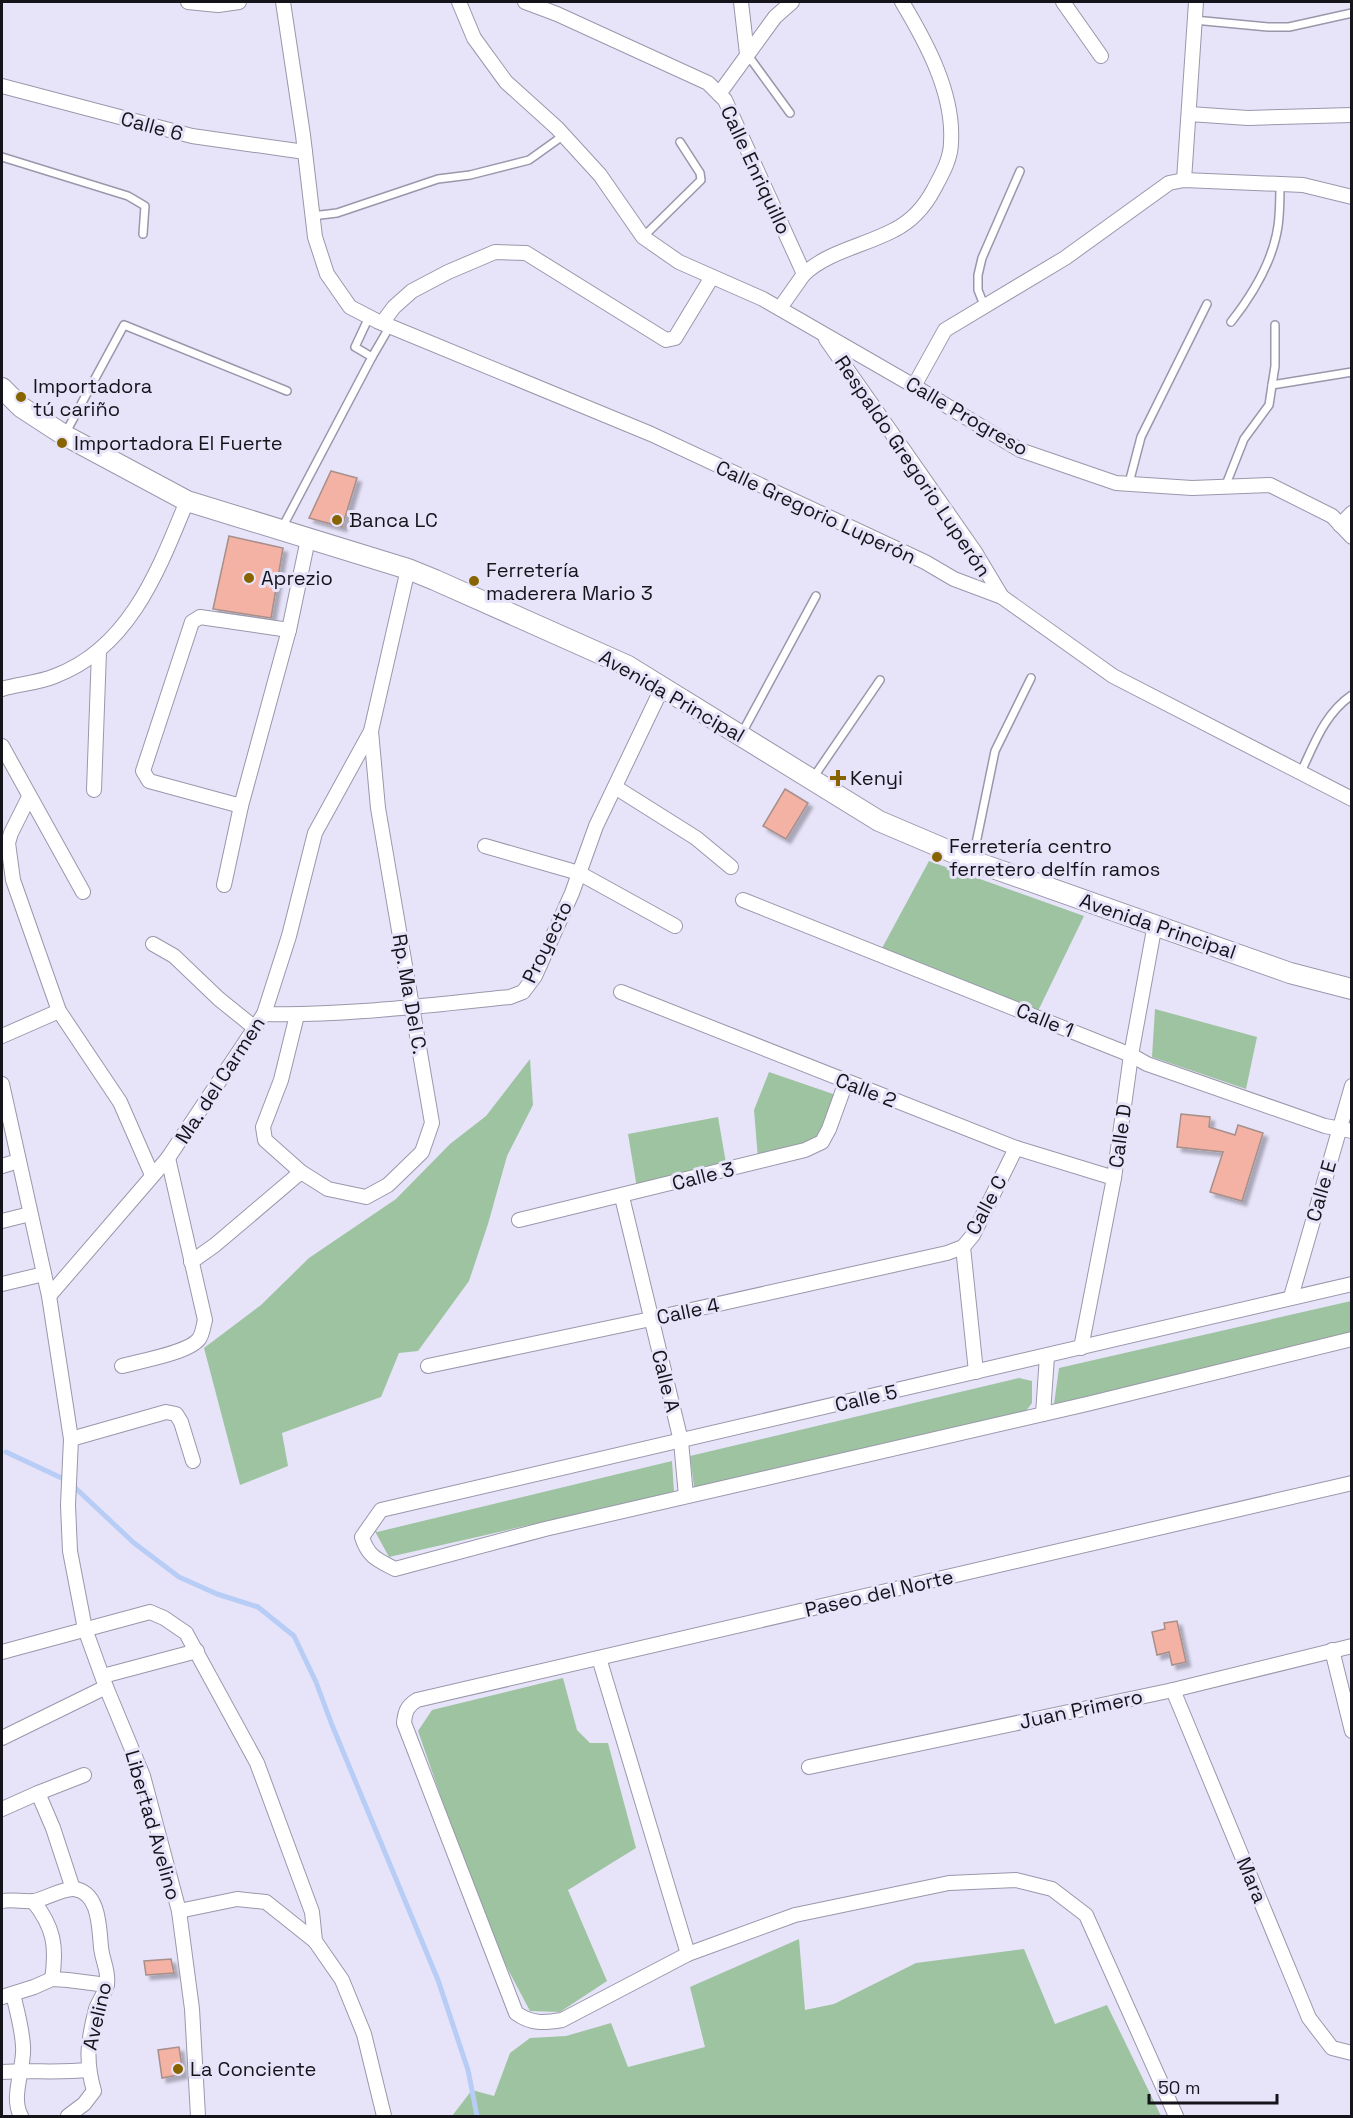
<svg xmlns="http://www.w3.org/2000/svg" width="1353" height="2118" font-family="'Space Grotesk',sans-serif">
<style>
.green{fill:#9dc3a1}
.lines{fill:none;stroke-linecap:round;stroke-linejoin:round}
.stream{stroke:#b7cdf6;stroke-width:5}
.building{fill:#f3b2a4;stroke:#a78f8a;stroke-width:1.5;filter:url(#shadow)}
.lane-casing{stroke:#9a97ab;stroke-width:10}
.street-casing{stroke:#9a97ab;stroke-width:16}
.secondary-casing{stroke:#9a97ab;stroke-width:22}
.lane{stroke:#fff;stroke-width:7}
.street{stroke:#fff;stroke-width:14}
.secondary{stroke:#fff;stroke-width:20}
.poi-dot{fill:#876400;stroke:#e7e4fa;stroke-width:2}
.labels{text-anchor:middle;dominant-baseline:central;stroke-width:6;stroke-linejoin:round;paint-order:stroke}
.street-label{font-size:20px;fill:#15141b;stroke:#e7e4fa}
.poi-label{font-size:20px;fill:#15141b;stroke:#e7e4fa;text-anchor:start}
</style>
<defs>
<filter id="shadow"><feDropShadow dx="4.5" dy="4.5" stdDeviation="1.5" flood-color="#0004"/></filter>
</defs>
<rect width="100%" height="100%" fill="#e7e4fa"/>
<g class="green">
<path d="M929,861l155,55 -46,95 -157,-61z"/>
<path d="M1155,1009l102,28 -11,52 -94,-32z"/>
<path d="M530,1059l3,46 -26,51 -19,68 -19,57 -51,70 -19,2 -18,44 -99,36 6,33 -48,19 -36,-137 57,-43 48,-47 87,-59 54,-55 36,-28z"/>
<path d="M769,1072l67,23 -16,47 -62,17 -4,-49z"/>
<path d="M718,1117l9,52 -90,19 -9,-54z"/>
<path d="M1351,1301v34l-297,69 5,-36z"/>
<path d="M1019,1378l13,3v22l-6,8 -331,83 -5,-38z"/>
<path d="M672,1461l2,31 -285,65 -18,-33 6,8z"/>
<path d="M563,1678l14,52 13,13h18l28,105 -68,42 39,91 -47,31 -30,-1 -43,-81 -69,-199 14,-21z"/>
<path d="M799,1939l6,71 29,-6 82,-41 108,-14 31,75 52,-19 54,111h-709l20,-26 22,6 16,-43 20,-15 36,-2 45,-13 17,44 77,-20 -15,-60z"/>
</g>
<g class="lines">
<path class="stream" d="M6,1452l62,29 66,62 45,34 38,17 41,13 36,29 22,46 16,43 106,255 30,90 9,46"/>
</g>
<g class="building">
<path d="M331,471l26,7 -15,49 -33,-9z"/>
<path d="M229,536l54,12 -12,70 -58,-9z"/>
<path d="M785,789l23,14 -22,36 -23,-13z"/>
<path d="M1181,1114l29,3 -1,10 26,8 3,-10 25,8 -21,68 -32,-9 13,-40 -46,-5z"/>
<path d="M1177,1621l9,41 -14,3 -3,-13 -12,3 -5,-23 13,-3 -1,-6z"/>
<path d="M171,1959l3,14 -28,2 -2,-14z"/>
<path d="M179,2047l4,27 -21,4 -4,-28z"/>
</g>
<g class="lines">
<defs>
<g id="lane">
<path d="M1194,20l74,7h21l63,-14"/>
<path d="M747,54l43,59"/>
<path d="M2,157l126,39 17,10 -2,28"/>
<path d="M312,216l25,-3 101,-34 32,-4 59,-15 35,-25"/>
<path d="M643,237l58,-57 -1,-7 -20,-31"/>
<path d="M984,305l-6,-15v-15l4,-17 38,-87"/>
<path d="M1231,322c22,-28 42,-61 47,-96 2,-14 2,-29 2,-43"/>
<path d="M372,357l18,-31"/>
<path d="M1272,385l80,-13"/>
<path d="M65,434l59,-109 163,66"/>
<path d="M1129,483l12,-46 66,-133"/>
<path d="M1225,487l19,-48 25,-34 6,-39v-41"/>
<path d="M282,528l90,-171 -17,-10 14,-30"/>
<path d="M742,733l74,-137"/>
<path d="M1300,774c14,-29 24,-60 52,-79"/>
<path d="M813,778l67,-98"/>
<path d="M973,858l22,-107 36,-73"/>
</g>
<g id="street">
<path d="M188,2l30,3 21,-3"/>
<path d="M283,2l20,133 12,102 12,37 23,33 27,14 274,113 274,128 29,17 48,18 111,79 239,123"/>
<path d="M459,2l15,36 32,44 51,46 43,47 43,62 36,25 84,37 151,87 106,64 96,33 76,5 78,-3 62,31 20,21"/>
<path d="M525,2l32,12 151,69 17,17 79,174 -24,34"/>
<path d="M741,2l6,52"/>
<path d="M1063,2l38,54"/>
<path d="M2,86l190,50 113,16"/>
<path d="M719,94l56,-77 17,-15"/>
<path d="M1189,114l59,4 104,-3"/>
<path d="M1184,180l12,-178"/>
<path d="M804,274c25,-23 60,-28 90,-44 18,-9 31,-24 40,-41 8,-15 17,-30 17,-47 3,-49 -25,-100 -49,-140"/>
<path d="M382,323l12,-16 18,-16 36,-19 47,-20 31,1 140,87 9,-2 37,-61"/>
<path d="M826,339l149,213 27,45"/>
<path d="M914,386l31,-56 120,-72 104,-75 15,-3 119,5 49,12"/>
<path d="M1340,525l12,-12"/>
<path d="M2,689c17,-5 36,-6 53,-13 75,-28 104,-107 132,-175"/>
<path d="M2,746l81,146"/>
<path d="M615,787l81,51 35,29"/>
<path d="M94,790l5,-139"/>
<path d="M29,797l-18,36 -3,10 5,37 46,131 61,91 32,73"/>
<path d="M241,806l-92,-25 -6,-10 49,-149 8,-5 89,13"/>
<path d="M485,846l94,27 96,53"/>
<path d="M224,885l17,-79 48,-176 19,-91"/>
<path d="M743,900l388,155 16,9 178,62 27,5"/>
<path d="M153,944l21,12 45,43 36,29"/>
<path d="M621,992l395,156 98,30"/>
<path d="M264,1014c82,2 164,-9 246,-17l13,-5 12,-16 37,-83 24,-67 66,-138"/>
<path d="M297,1015l-16,65 -18,47 2,13 36,32 27,17 38,8 22,-12 34,-33 10,-29 -54,-315 -7,-77 37,-162"/>
<path d="M2,1036l57,-25"/>
<path d="M2,1084l47,212 22,143 -3,66 2,46 15,78 21,58 37,89 36,135 13,98 6,107"/>
<path d="M2,1166l16,-5"/>
<path d="M622,1197l59,244 5,55"/>
<path d="M519,1220l286,-70 17,-8 7,-13 17,-47"/>
<path d="M2,1221l28,-7"/>
<path d="M963,1247l13,125"/>
<path d="M191,1262l24,-17 86,-73"/>
<path d="M2,1284l42,-10"/>
<path d="M1352,1284l-971,226 -19,27c6,20 16,23 33,32l150,-40 542,-125 265,-65"/>
<path d="M49,1296l119,-138 96,-144 25,-78 26,-103 56,-102"/>
<path d="M1291,1297l61,-211"/>
<path d="M1081,1348l33,-170 17,-123 24,-131"/>
<path d="M122,1366c18,-5 66,-13 77,-27 4,-6 4,-12 6,-19l-37,-162"/>
<path d="M428,1366l223,-47 296,-66 16,-6 10,-12 43,-87"/>
<path d="M1043,1414l4,-58"/>
<path d="M71,1439l95,-27 10,2 5,8 12,39"/>
<path d="M1332,1650l20,81"/>
<path d="M2,1652l148,-40 14,6 22,15 71,130 55,149 3,29 27,39 22,54 20,82"/>
<path d="M599,1658l89,296"/>
<path d="M103,1676l94,-25"/>
<path d="M1173,1690l136,328 23,30 20,5"/>
<path d="M2,1738l104,-51"/>
<path d="M809,1767l364,-77 179,-44"/>
<path d="M38,1793l46,-18"/>
<path d="M2,1809l36,-16 15,35 20,61"/>
<path d="M2,1901c11,-2 21,1 32,0 11,-2 29,-13 40,-12 26,3 25,40 27,58 1,13 8,24 6,37 -2,9 -8,17 -11,25 -8,32 -11,51 -2,82l-10,13 -16,12"/>
<path d="M33,1901c21,26 24,46 19,78"/>
<path d="M179,1911l58,-12 29,3 49,39"/>
<path d="M13,1994c4,17 9,34 10,52 2,21 -13,51 -2,70"/>
<path d="M2,1997l32,-10 18,-8 16,1 39,5"/>
<path d="M2,2072c28,-2 57,1 86,-2"/>
<path d="M1176,2116l-90,-201 -34,-26 -36,-9 -67,3 -154,32 -107,39 -126,66c-18,3 -31,4 -46,-7l-112,-290c1,-11 3,-17 13,-23l935,-217"/>
</g>
<path id="secondary" d="M2,388l19,19 43,28 123,66 221,68 27,11 193,86 251,155 94,40 317,112 62,16"/>
</defs>
<use href="#lane" class="lane-casing"/>
<use href="#street" class="street-casing"/>
<use href="#secondary" class="secondary-casing"/>
<use href="#lane" class="lane"/>
<use href="#street" class="street"/>
<use href="#secondary" class="secondary"/>
</g>
<g class="poi-dot">
<circle cx="21" cy="397" r="6"/>
<circle cx="62" cy="443" r="6"/>
<circle cx="337" cy="520" r="6"/>
<circle cx="249" cy="578" r="6"/>
<circle cx="474" cy="581" r="6"/>
<path d="M835 769h6v6h6v6h-6v6h-6v-6h-6v-6h6z"/>
<circle cx="937" cy="857" r="6"/>
<circle cx="178" cy="2069" r="6"/>
</g>
<g class="labels">
<g class="street-label">
<text transform="translate(152 126) rotate(15)">Calle 6</text>
<text transform="translate(756 170) rotate(65)">Calle Enriquillo</text>
<text transform="translate(967 416) rotate(30)">Calle Progreso</text>
<text transform="translate(913 466) rotate(56)">Respaldo Gregorio Luperón</text>
<text transform="translate(816 512) rotate(25)">Calle Gregorio Luperón</text>
<text transform="translate(672 696) rotate(30)">Avenida Principal</text>
<text transform="translate(1158 926) rotate(19)">Avenida Principal</text>
<text transform="translate(547 942) rotate(-64)">Proyecto</text>
<text transform="translate(410 994) rotate(80)">Rp. Ma Del C.</text>
<text transform="translate(1045 1020) rotate(22)">Calle 1</text>
<text transform="translate(220 1080) rotate(-57)">Ma. del Carmen</text>
<text transform="translate(866 1090) rotate(21)">Calle 2</text>
<text transform="translate(1120 1136) rotate(-82)">Calle D</text>
<text transform="translate(703 1176) rotate(-14)">Calle 3</text>
<text transform="translate(1321 1191) rotate(-74)">Calle E</text>
<text transform="translate(986 1205) rotate(-62)">Calle C</text>
<text transform="translate(688 1311) rotate(-12)">Calle 4</text>
<text transform="translate(666 1381) rotate(76)">Calle A</text>
<text transform="translate(866 1398) rotate(-13)">Calle 5</text>
<text transform="translate(879 1593) rotate(-13)">Paseo del Norte</text>
<text transform="translate(1081 1709) rotate(-12)">Juan Primero</text>
<text transform="translate(153 1825) rotate(74)">Libertad Avelino</text>
<text transform="translate(1252 1880) rotate(67)">Mara</text>
<text transform="translate(97 2016) rotate(-77)">Avelino</text>
</g>
<g class="poi-label">
<text x="33" y="386">Importadora<tspan x="33" dy="23">tú cariño</tspan></text>
<text x="74" y="443">Importadora El Fuerte</text>
<text x="349" y="520">Banca LC</text>
<text x="486" y="570">Ferretería<tspan x="486" dy="23">maderera Mario 3</tspan></text>
<text x="261" y="578">Aprezio</text>
<text x="850" y="778">Kenyi</text>
<text x="949" y="846">Ferretería centro<tspan x="949" dy="23">ferretero delfín ramos</tspan></text>
<text x="190" y="2069">La Conciente</text>
</g>
</g>
<rect width="1353" height="2118" fill="none" stroke="#15141b" stroke-width="6"/>
<path d="M1149 2094v9h128v-9" fill="none" stroke="#15141b" stroke-width="3"/>
<text x="1158" y="2094" font-size="18" fill="#15141b" stroke="#e7e4fa" stroke-width="4.5" paint-order="stroke">50 m</text>
</svg>
